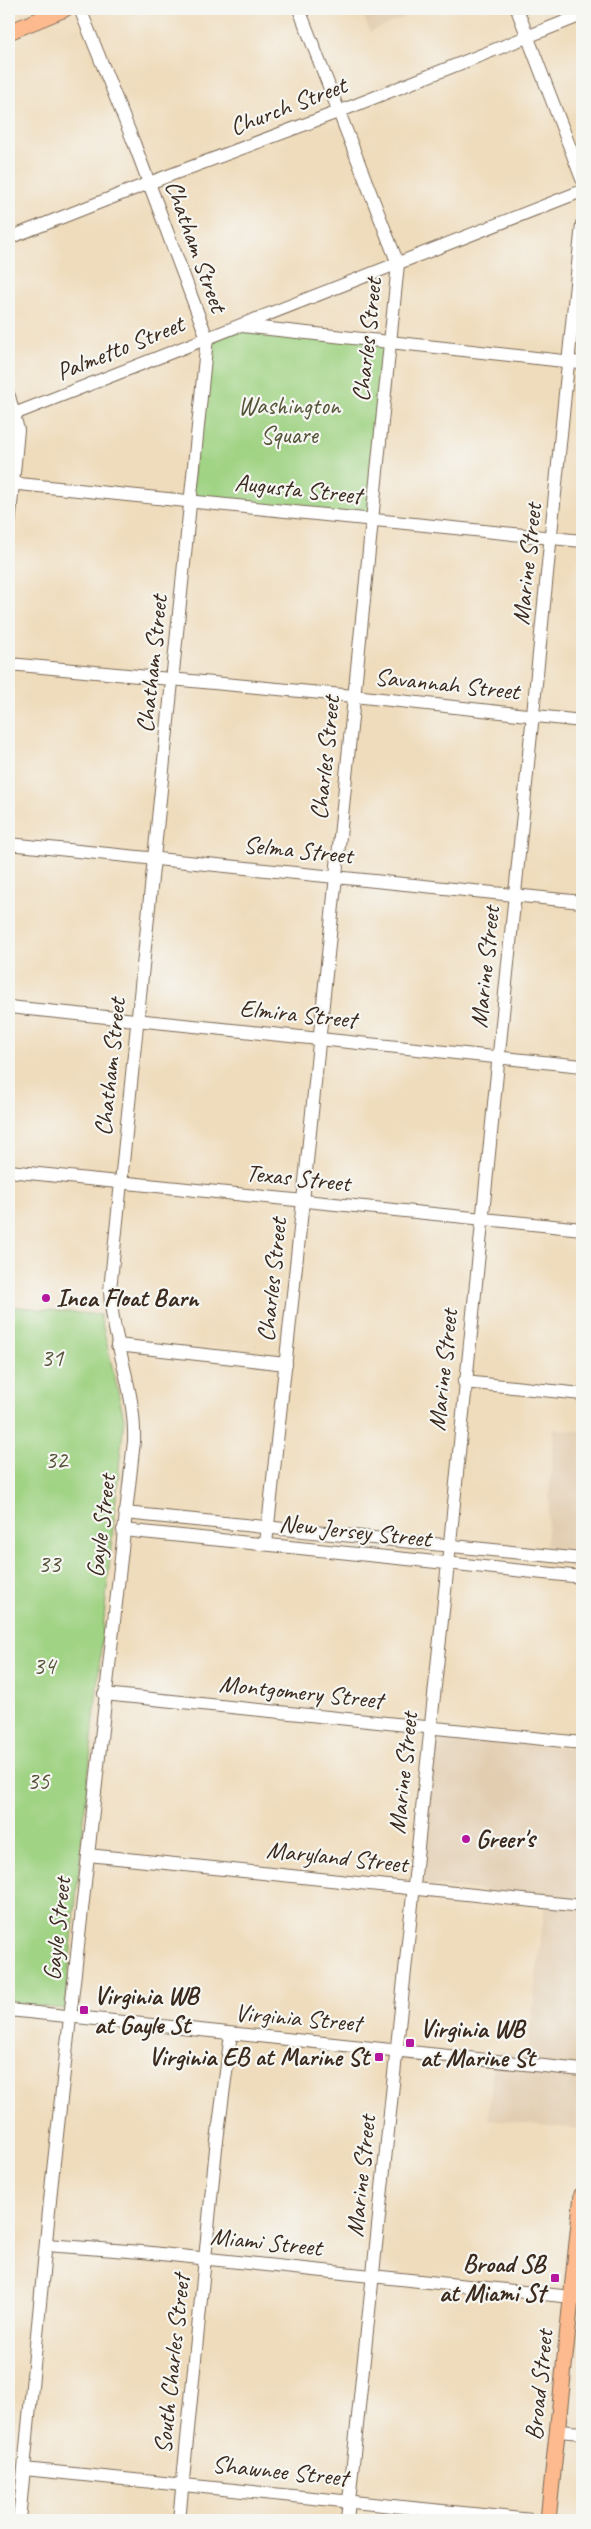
<svg xmlns="http://www.w3.org/2000/svg" width="591" height="2529" font-family="Caveat,sans-serif">
<style>
.built{fill:#e2cdb1}
.green{fill:#a0d384;stroke:#6e7e51}
.lines{fill:none;stroke-linecap:round;stroke-linejoin:round}
.minor-casing{stroke:#7a6855;stroke-width:14}
.major-casing{stroke:#7a6855;stroke-width:17}
.minor{stroke:#fff;stroke-width:12}
.major{stroke:#fcba8e;stroke-width:15}
.poi-dot{fill:#b5179e;stroke:#f6f6f2;stroke-width:2}
.labels{text-anchor:middle;dominant-baseline:central;stroke-width:4.5;stroke-linejoin:round;paint-order:stroke}
.street-label{font-size:25px;fill:#3b2a1e;stroke:#f6f6f2}
.park-label{font-size:25px;fill:#545438;stroke:#f6f6f2}
.poi-label{font-size:25px;font-weight:bold;fill:#3b2a1e;stroke:#f6f6f2;text-anchor:start}
</style>
<rect width="100%" height="100%" fill="#f6f6f2"/>
<filter id="ink" filterUnits="userSpaceOnUse"><feTurbulence type="fractalNoise" baseFrequency=".02" numOctaves="2"/><feDisplacementMap in="SourceGraphic" scale="10" xChannelSelector="R" yChannelSelector="G"/><feConvolveMatrix kernelMatrix="1 2 1 2 8 2 1 2 1" color-interpolation-filters="sRGB"/></filter>
<filter id="wash" filterUnits="userSpaceOnUse"><feTurbulence type="fractalNoise" baseFrequency=".0096" numOctaves="4" result="noise"/><feDisplacementMap in="SourceGraphic" scale="20" xChannelSelector="R" yChannelSelector="G"/><feGaussianBlur stdDeviation="1.12" result="paint"/><feColorMatrix in="noise" values="0 0 0 0 0 0 0 0 0 0 0 0 0 0 0 0 0 1.4 0 .05"/><feComposite in="paint" operator="in"/></filter>
<g filter="url(#wash)">
<rect width="100%" height="100%" fill="#efdcbc"/>
<g class="built">
<path d="M361,9h51l2,4 -44,19z"/>
<path d="M554,1429l28,2v119l-36,-3z"/>
<path d="M435,1734l147,16v319l-6,60 -88,-10 7,-67 32,3 19,-159 -128,-12z"/>
</g>
<g class="green">
<path d="M239,325l151,17 -19,178 -180,-19 16,-163z"/>
<path d="M9,1306l91,9 24,103 -59,591 -56,-6z"/>
</g>
</g>
<g filter="url(#ink)">
<g class="lines">
<defs>
<g id="minor">
<path d="M517,9l65,170"/>
<path d="M9,238l140,-55 189,-71 244,-97"/>
<path d="M242,326l340,37"/>
<path d="M9,396l9,34 -9,96"/>
<path d="M9,416l573,-225"/>
<path d="M9,483l573,58"/>
<path d="M9,664l345,32 228,25"/>
<path d="M9,844l573,58"/>
<path d="M9,1007l573,59"/>
<path d="M9,1171l573,58"/>
<path d="M117,1345l169,19"/>
<path d="M464,1382l118,12"/>
<path d="M125,1513l457,46"/>
<path d="M123,1530l459,47"/>
<path d="M266,1544l37,-343 95,-937 -99,-255"/>
<path d="M104,1694l478,49"/>
<path d="M88,1855l494,51"/>
<path d="M9,2010l573,60"/>
<path d="M46,2245l96,7 430,45"/>
<path d="M558,2431l24,2"/>
<path d="M24,2469l508,51"/>
<path d="M19,2520l33,-340 82,-739c2,-51 -22,-100 -24,-151l97,-952 -73,-195 -54,-134"/>
<path d="M179,2520l37,-372 15,-114"/>
<path d="M347,2520l101,-957 134,-1339"/>
</g>
<g id="major">
<path d="M9,32l56,-23"/>
<path d="M548,2520l34,-326"/>
</g>
</defs>
<use href="#minor" class="minor-casing"/>
<use href="#major" class="major-casing"/>
<use href="#minor" class="minor"/>
<use href="#major" class="major"/>
</g>
</g>
<g class="poi-dot">
<circle cx="46" cy="1298" r="5"/>
<circle cx="466" cy="1839" r="5"/>
<rect x="79" y="2005" width="10" height="10" rx="2.5"/>
<rect x="405" y="2038" width="10" height="10" rx="2.5"/>
<rect x="374" y="2052" width="10" height="10" rx="2.5"/>
<rect x="550" y="2273" width="10" height="10" rx="2.5"/>
</g>
<g class="labels">
<g class="street-label">
<text transform="translate(288 106) rotate(-21)">Church Street</text>
<text transform="translate(196 246) rotate(70)">Chatham Street</text>
<text transform="translate(367 340) rotate(-84)">Charles Street</text>
<text transform="translate(120 348) rotate(-22)">Palmetto Street</text>
<text transform="translate(298 489) rotate(6)">Augusta Street</text>
<text transform="translate(527 564) rotate(-84)">Marine Street</text>
<text transform="translate(152 664) rotate(-84)">Chatham Street</text>
<text transform="translate(447 684) rotate(6)">Savannah Street</text>
<text transform="translate(325 758) rotate(-84)">Charles Street</text>
<text transform="translate(298 850) rotate(6)">Selma Street</text>
<text transform="translate(485 967) rotate(-84)">Marine Street</text>
<text transform="translate(298 1014) rotate(6)">Elmira Street</text>
<text transform="translate(110 1067) rotate(-84)">Chatham Street</text>
<text transform="translate(298 1178) rotate(6)">Texas Street</text>
<text transform="translate(272 1280) rotate(-84)">Charles Street</text>
<text transform="translate(443 1370) rotate(-84)">Marine Street</text>
<text transform="translate(101 1526) rotate(-83)">Gayle Street</text>
<text transform="translate(355 1531) rotate(6)">New Jersey Street</text>
<text transform="translate(301 1692) rotate(6)">Montgomery Street</text>
<text transform="translate(403 1773) rotate(-84)">Marine Street</text>
<text transform="translate(337 1857) rotate(6)">Maryland Street</text>
<text transform="translate(57 1929) rotate(-84)">Gayle Street</text>
<text transform="translate(298 2018) rotate(5)">Virginia Street</text>
<text transform="translate(361 2176) rotate(-84)">Marine Street</text>
<text transform="translate(266 2242) rotate(6)">Miami Street</text>
<text transform="translate(172 2364) rotate(-84)">South Charles Street</text>
<text transform="translate(539 2385) rotate(-84)">Broad Street</text>
<text transform="translate(280 2471) rotate(6)">Shawnee Street</text>
</g>
<g class="park-label">
<text x="289" y="406">Washington<tspan x="289" dy="29">Square</tspan></text>
<text x="52" y="1358">31</text>
<text x="56" y="1460">32</text>
<text x="49" y="1564">33</text>
<text x="44" y="1666">34</text>
<text x="38" y="1781">35</text>
</g>
<g class="poi-label">
<text x="56" y="1298">Inca Float Barn</text>
<text x="476" y="1839">Greer's</text>
<text x="94" y="1996">Virginia WB<tspan x="94" dy="29">at Gayle St</tspan></text>
<text x="420" y="2029">Virginia WB<tspan x="420" dy="29">at Marine St</tspan></text>
<text x="369" y="2057" text-anchor="end">Virginia EB at Marine St</text>
<text x="545" y="2264" text-anchor="end">Broad SB<tspan x="545" dy="29">at Miami St</tspan></text>
</g>
</g>
<rect width="591" height="2529" fill="none" stroke="#f6f6f2" stroke-width="30"/>
</svg>
